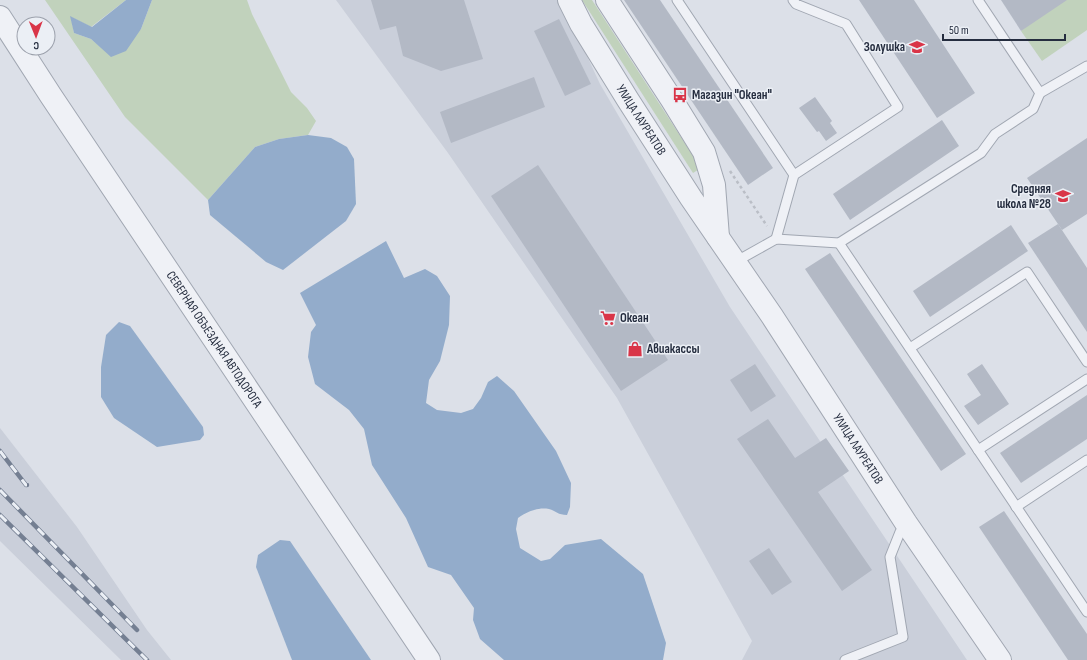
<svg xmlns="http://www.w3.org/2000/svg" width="1087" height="660" font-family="'Sofia Sans Condensed',sans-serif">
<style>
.built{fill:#cacfda}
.green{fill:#c1d2bc}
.water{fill:#93accb}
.building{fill:#b3b9c5}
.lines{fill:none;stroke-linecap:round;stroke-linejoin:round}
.service-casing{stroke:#a1a7b2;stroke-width:11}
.tertiary-casing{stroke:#a1a7b2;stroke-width:24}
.path{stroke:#babec6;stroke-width:2.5;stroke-dasharray:3 3;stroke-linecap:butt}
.service{stroke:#eff1f6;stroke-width:9}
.tertiary{stroke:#eff1f6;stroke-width:22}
.rail-casing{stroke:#747f92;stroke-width:4.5}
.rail{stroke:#ebeff5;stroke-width:3;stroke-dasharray:9;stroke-linecap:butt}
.labels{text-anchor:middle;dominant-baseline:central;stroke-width:3;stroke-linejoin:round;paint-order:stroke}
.poi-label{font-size:13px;font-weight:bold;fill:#252d3f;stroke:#ebeff5;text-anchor:start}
.street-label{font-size:13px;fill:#252d3f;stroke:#ebeff5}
</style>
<rect width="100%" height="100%" fill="#dce0e8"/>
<g class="built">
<path d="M336,0h225l39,84 130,223 237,353h-225l10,-19 -135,-243 -169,-245z"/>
<path d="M0,428l77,99 70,103 24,30h-50l-121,-119z"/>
</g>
<g class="green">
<path d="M45,0h81l-35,27 -20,-10 3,16 17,6 20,17 30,-27 11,-29h95l5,14 39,78 16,16 9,13 -8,14 -29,4 -24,8 -47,53 -83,-83z"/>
<path d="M582,0h10l109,168 -8,5z"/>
<path d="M1058,0h29v30l-45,31 -21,-30z"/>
</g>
<g class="water">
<path d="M126,0h26l-11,29 -15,22 -15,6 -20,-18 -17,-6 -4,-17 22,11z"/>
<path d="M308,135l23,3 16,9 7,12 2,45 -10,17 -63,49 -17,-8 -56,-47 -2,-15 47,-53 24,-8z"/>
<path d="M386,241l18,37 21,-9 12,7 13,20 -1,29 -9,36 -11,19 -3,23 11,7 24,3 12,-4 8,-11 7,-16 9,-6 17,15 42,60 15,32 -1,24 -3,8c-9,0 -11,-4 -18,-6 -12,-2 -22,3 -31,9l-2,11 4,19 21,13 9,-2 15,-14 36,-6 42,35 23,69 -3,17h-159l-24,-21 -7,-19 1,-12 -23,-33 -23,-8 -22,-49 -34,-53 -8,-36 -15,-19 -34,-26 -7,-27 3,-25 5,-7 -16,-32z"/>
<path d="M119,322l11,4 73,101 1,8 -4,5 -43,7 -43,-29 -13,-21v-30l5,-32z"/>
<path d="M280,540l10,1 81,119h-79l-36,-93 2,-12z"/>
</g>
<g class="building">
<path d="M371,0h93l19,59 -42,12 -38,-15 -7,-30 -16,4z"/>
<path d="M624,0h36l113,168 -25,17z"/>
<path d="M859,0h55l61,93 -38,25z"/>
<path d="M1001,0h66l-46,31z"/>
<path d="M559,19l32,65 -26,12 -31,-65z"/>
<path d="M534,77l11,30 -94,36 -11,-31z"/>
<path d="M815,97l17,24 -2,2 7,10 -11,8 -7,-10 -2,1 -18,-24z"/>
<path d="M942,120l17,26 -109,74 -17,-26z"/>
<path d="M1087,138v76l-25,16 -35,-52z"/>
<path d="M538,165l130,195 -47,31 -130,-195z"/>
<path d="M1058,224l29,44v64l-59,-89z"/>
<path d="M1011,225l17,26 -98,66 -17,-26z"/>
<path d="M830,253l136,201 -25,17 -136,-202z"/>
<path d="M755,364l21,32 -25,16 -21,-32z"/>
<path d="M982,364l27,40 -31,21 -14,-19 17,-11 -14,-21z"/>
<path d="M1087,395v44l-66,44 -21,-30z"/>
<path d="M768,419l27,39 31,-20 23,33 -31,21 54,78 -30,21 -105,-152z"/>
<path d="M1004,511l83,123v26h-19l-89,-133z"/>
<path d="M769,548l23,34 -20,13 -23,-34z"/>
</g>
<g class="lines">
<defs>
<g id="service">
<path d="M677,0l117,175"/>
<path d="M978,0l62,93 47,-27"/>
<path d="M776,239l18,-64 104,-68 -52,-83 -50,-20 -3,-4"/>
<path d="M839,243l248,369"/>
<path d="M735,262l41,-23 63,4 142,-90 14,-19 38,-25 7,-16"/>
<path d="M910,348l117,-76 60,90"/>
<path d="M978,450l109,-71"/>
<path d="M1016,507l71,-47"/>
<path d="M845,660l58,-23 -13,-80 10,-25 6,-9"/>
</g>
<g id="tertiary">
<path id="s1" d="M569,0l12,24 47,76 63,98 81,118 134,207 94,137"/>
<path d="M607,0l65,100 32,52 10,33 4,52"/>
<path id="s2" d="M0,17l51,79 378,564"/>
</g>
</defs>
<use href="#service" class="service-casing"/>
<use href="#tertiary" class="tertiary-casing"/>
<path class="path" d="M730,171l37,55"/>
<use href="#service" class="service"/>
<use href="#tertiary" class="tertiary"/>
<defs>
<g id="rail">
<path d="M0,451l26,34h1"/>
<path d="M0,490l137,140"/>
<path d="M0,515l147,145"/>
</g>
</defs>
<use href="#rail" class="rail-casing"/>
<use href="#rail" class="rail"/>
</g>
<defs>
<symbol id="school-bare" viewBox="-9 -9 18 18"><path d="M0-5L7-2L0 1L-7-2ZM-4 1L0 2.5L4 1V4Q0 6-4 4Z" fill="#d93548" stroke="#ebeff5" stroke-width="2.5" paint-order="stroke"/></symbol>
<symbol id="bus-bare" viewBox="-9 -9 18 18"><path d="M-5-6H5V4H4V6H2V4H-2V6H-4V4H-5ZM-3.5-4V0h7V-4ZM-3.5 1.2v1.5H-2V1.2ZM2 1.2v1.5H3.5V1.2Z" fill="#d93548" stroke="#ebeff5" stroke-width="2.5" paint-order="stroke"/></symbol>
<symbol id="supermarket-bare" viewBox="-9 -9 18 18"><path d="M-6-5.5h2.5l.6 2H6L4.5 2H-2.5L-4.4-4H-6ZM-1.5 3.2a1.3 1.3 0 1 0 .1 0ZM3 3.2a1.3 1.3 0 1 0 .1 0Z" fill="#d93548" stroke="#ebeff5" stroke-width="2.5" paint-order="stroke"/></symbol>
<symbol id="shop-bare" viewBox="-9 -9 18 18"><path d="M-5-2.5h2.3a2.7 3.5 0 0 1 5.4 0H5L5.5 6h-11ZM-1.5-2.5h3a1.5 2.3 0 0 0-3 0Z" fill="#d93548" stroke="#ebeff5" stroke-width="2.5" paint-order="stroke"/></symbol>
</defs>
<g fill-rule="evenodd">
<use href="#school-bare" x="906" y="36" width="22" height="22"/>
<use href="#bus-bare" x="669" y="84" width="22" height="22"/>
<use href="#school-bare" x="1052" y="185" width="22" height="22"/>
<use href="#supermarket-bare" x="597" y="307" width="22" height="22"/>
<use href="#shop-bare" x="624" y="338" width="22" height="22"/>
</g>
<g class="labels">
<g class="poi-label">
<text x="905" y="47" text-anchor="end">Золушка</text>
<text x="692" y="95">Магазин "Океан"</text>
<text x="1051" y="189" text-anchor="end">Средняя<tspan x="1051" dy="15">школа №28</tspan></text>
<text x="620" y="318">Океан</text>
<text x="647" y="349">Авиакассы</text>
</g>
<g class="street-label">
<text stroke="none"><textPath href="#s1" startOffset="140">УЛИЦА ЛАУРЕАТОВ</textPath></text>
<text stroke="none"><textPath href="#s2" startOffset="387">СЕВЕРНАЯ ОБЪЕЗДНАЯ АВТОДОРОГА</textPath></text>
<text stroke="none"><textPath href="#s1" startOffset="534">УЛИЦА ЛАУРЕАТОВ</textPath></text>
</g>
</g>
<g transform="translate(36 36) rotate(179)"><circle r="19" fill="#ebeff5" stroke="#9ca1ac"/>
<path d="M0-3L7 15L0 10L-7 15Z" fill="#d93548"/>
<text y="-6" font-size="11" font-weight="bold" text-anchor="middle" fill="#252d3f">С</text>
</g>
<path d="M943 34v6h122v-6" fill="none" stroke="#252d3f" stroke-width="2"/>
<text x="949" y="34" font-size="12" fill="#252d3f" stroke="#ebeff5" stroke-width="3" paint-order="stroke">50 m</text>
</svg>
